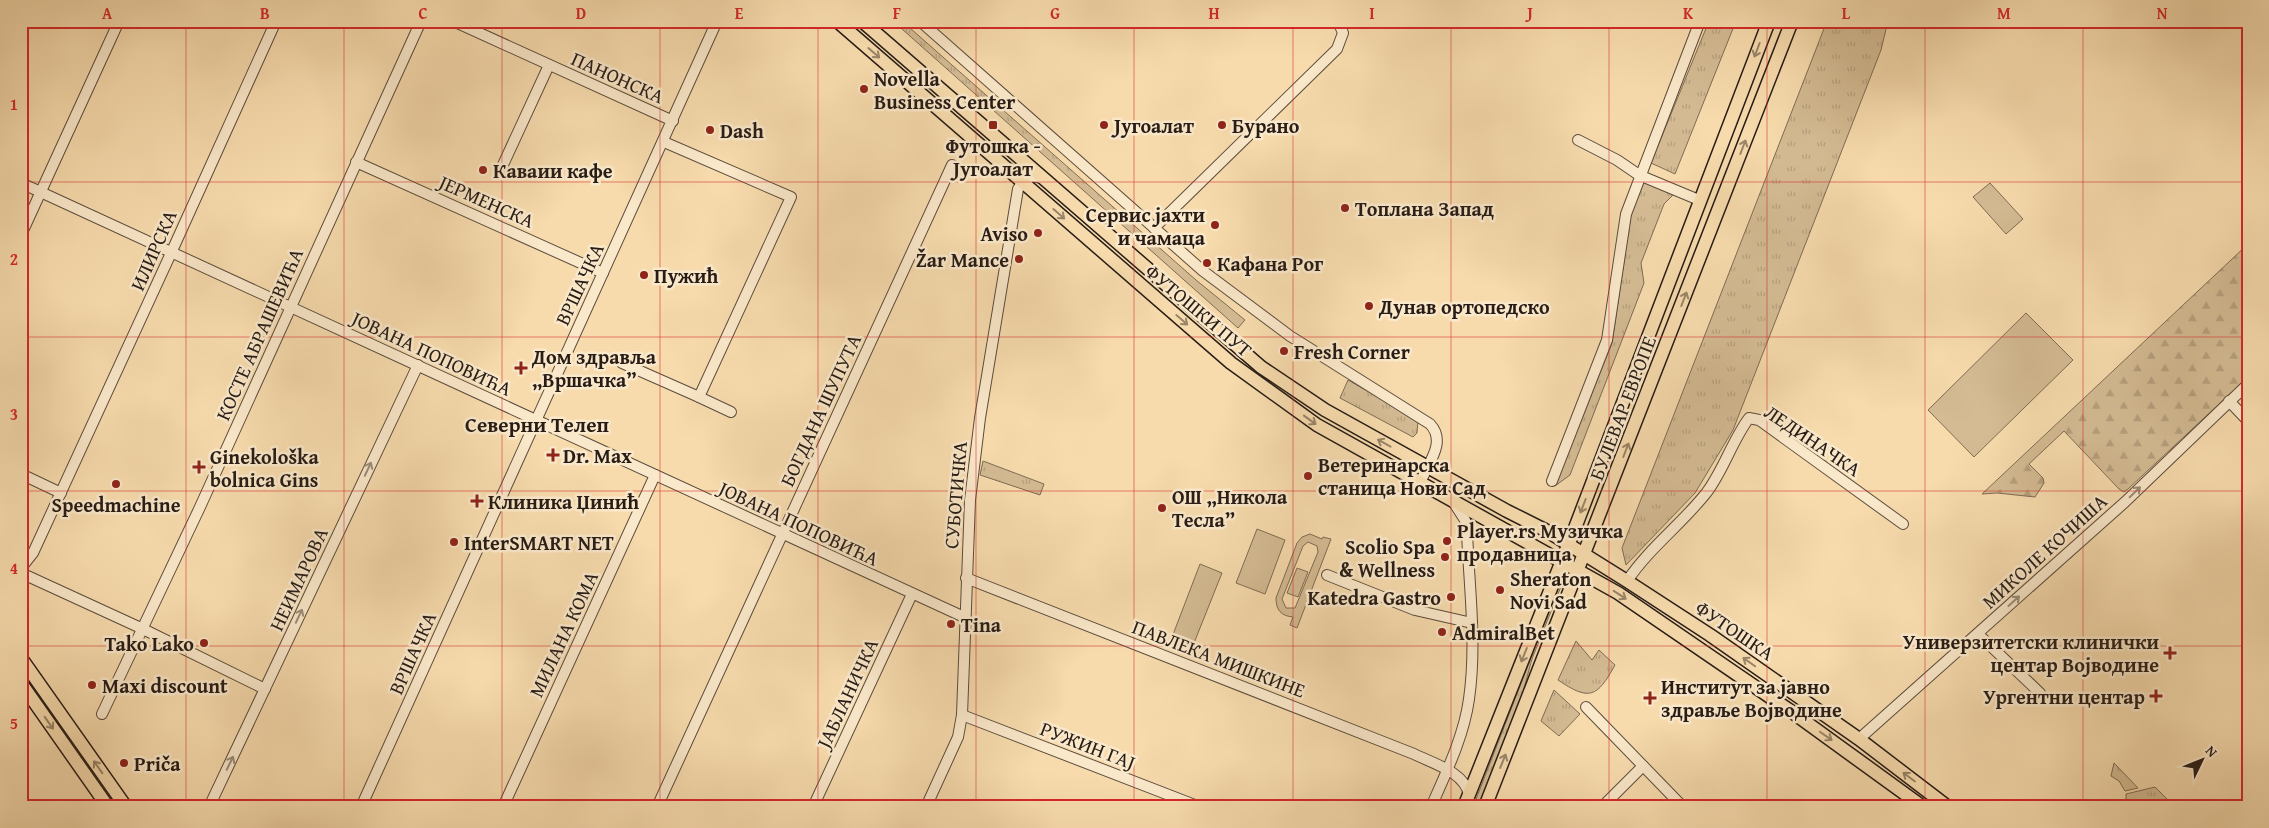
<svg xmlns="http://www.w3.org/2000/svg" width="2269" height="828" font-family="'Gentium Book Plus',serif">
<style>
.grass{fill:url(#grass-tufts);stroke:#7e6c54}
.forest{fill:url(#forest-firs);stroke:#7e6c54}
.green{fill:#d4bb93;stroke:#7e6c54;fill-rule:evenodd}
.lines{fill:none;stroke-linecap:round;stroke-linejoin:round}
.minor-casing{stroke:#5b4c3c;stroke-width:12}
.major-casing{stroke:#271c16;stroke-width:15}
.minor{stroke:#fae8ca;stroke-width:10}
.major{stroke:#f7dbad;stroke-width:12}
.oneway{stroke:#998569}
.oneway2{stroke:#9b8c79}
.grid{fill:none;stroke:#d62828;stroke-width:1;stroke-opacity:0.55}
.poi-dot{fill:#8f2418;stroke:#fae8ca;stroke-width:2}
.labels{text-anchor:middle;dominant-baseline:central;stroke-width:5;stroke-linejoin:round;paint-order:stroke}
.street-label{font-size:20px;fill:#271c16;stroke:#fae8ca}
.poi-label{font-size:20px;font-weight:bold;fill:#271c16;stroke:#fae8ca;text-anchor:start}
.neighbourhood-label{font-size:21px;font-weight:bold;fill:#271c16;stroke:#fae8ca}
.neatline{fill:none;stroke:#d62828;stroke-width:2}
.grid-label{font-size:16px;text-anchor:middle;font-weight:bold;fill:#d62828}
</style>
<defs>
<pattern id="grass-tufts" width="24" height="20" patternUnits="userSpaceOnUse" patternTransform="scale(1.25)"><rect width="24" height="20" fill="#d4bb93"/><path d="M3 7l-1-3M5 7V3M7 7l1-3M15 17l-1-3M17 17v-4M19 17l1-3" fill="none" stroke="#b6a07e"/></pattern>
<pattern id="forest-firs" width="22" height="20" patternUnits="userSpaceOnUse" patternTransform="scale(1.25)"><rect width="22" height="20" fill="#d4bb93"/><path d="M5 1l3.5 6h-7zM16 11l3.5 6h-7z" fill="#b6a07e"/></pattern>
</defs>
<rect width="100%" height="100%" fill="#f7dbad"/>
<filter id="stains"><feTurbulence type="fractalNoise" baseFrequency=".004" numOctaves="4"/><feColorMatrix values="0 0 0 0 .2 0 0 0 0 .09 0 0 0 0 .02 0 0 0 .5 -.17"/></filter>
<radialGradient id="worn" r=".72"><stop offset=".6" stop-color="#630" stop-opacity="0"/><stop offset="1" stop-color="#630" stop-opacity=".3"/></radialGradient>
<g class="grass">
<path d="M893,21h9l294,259 49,40 -7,8z"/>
<path d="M1709,21h27l-61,153 -24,-11z"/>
<path d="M1827,21h61l-7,29 -148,380 -38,63 -69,72 -4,-17z"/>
<path d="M1643,180l31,14 -10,10 -23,59 3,20 -74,192 -15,11 57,-143 19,-129z"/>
<path d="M1348,380l70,40 -1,13 -4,4 -73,-39z"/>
<path d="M983,461l61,23 -4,11 -60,-20z"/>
<path d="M1560,583l2,1 -30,75 -12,44 -41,104h-6z"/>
<path d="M1576,641l16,19 7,-10 16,15c-18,33 -26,36 -57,15z"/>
<path d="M1554,690l26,24 -21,22 -18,-15z"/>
<path d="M2114,763l24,25 -13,3 -6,-10 -8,-5z"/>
<path d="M2155,787l13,13 -27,7h-12l-3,-4v-9z"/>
</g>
<path class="forest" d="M2248,244v133l-120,112 -4,3 -5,-3 -55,-58 -35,33 14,14 1,5 -9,14 -38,-4 -15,1z"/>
<g class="green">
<path d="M1990,183l33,36 -17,15 -33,-37z"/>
<path d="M2026,313l47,47 -99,97 -46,-47z"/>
<path d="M1257,529l28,11 -20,54 -29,-11z"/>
<path d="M1310,534l12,5 1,-2 8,2 -34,89 -7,-3 3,-8c-12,-1 -17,-7 -17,-19l21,-55 5,-6zM1308,542l9,4 1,6 -23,56h-9l-4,-9 21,-53z"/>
<path d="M1200,564l22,9 -32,80 -21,-8z"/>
<path d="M1297,568l11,4 -10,25 -11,-4z"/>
</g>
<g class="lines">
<defs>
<g id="minor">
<path d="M453,21l220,100"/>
<path d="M920,21l283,250 87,65 140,88c17,18 -2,39 -10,59"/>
<path d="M1578,140l39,20 22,15 60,25"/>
<path d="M356,162l247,111"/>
<path d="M502,167l47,-102"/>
<path d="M21,183l943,434"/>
<path d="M1154,228l183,-179 6,-16 -5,-12"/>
<path d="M21,235l98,-214"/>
<path d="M622,363l77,34 92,-200 -127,-55"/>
<path d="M699,397l32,15"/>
<path d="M2229,401l19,20"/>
<path d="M21,474l40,19"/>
<path d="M1552,481l55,-141 19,-126 74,-193"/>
<path d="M21,568l12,-15 139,-302 104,-230"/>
<path d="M21,573l122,56 122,60"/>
<path d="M1327,575l88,35 57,13"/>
<path d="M966,578l448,176c18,9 51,18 55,41"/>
<path d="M1627,581c23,-34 55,-57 80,-89 17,-23 25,-51 42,-74l10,2 144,104"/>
<path d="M1978,634l62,59"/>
<path d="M1586,707l97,100"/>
<path d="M102,714l98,-207 221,-486"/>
<path d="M962,715l238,92"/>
<path d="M1859,739l266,-237 123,-118"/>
<path d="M95,807l9,-6"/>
<path d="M209,807l209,-442"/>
<path d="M361,807l356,-786"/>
<path d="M503,807l152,-332"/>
<path d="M657,807l295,-642"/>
<path d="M813,807l99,-213"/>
<path d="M926,807l32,-70 4,-22 8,-215 10,-82 38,-229c6,-10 11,-15 23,-11"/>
<path d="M1431,807c15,-34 33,-71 38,-108 8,-56 0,-112 -2,-168l-2,-11 -11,-17"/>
<path d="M1602,807l41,-41"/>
</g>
<g id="major">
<path d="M837,21l394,342 86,62 301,168 174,119 131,95"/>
<path d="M862,21l399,346 64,43 182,101 40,20 80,50 83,54 149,104 89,68"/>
<path d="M21,658l105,149"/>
<path d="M21,683l87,124"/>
<path d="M1464,807l111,-279 194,-507"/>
<path d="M1485,807l307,-786"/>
</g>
</defs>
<use href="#minor" class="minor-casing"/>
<use href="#major" class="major-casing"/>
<use href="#minor" class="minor"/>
<use href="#major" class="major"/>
</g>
<defs><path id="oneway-shaft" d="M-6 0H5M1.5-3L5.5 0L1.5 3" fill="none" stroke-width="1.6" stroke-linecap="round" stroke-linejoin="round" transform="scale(1.25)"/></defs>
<g class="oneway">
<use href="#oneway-shaft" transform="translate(1757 50) rotate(111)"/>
<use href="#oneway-shaft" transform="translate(874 53) rotate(41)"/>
<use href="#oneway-shaft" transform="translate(1743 147) rotate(-69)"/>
<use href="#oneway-shaft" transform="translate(1059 214) rotate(41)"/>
<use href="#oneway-shaft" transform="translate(1684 299) rotate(-69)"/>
<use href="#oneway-shaft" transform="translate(1182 320) rotate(41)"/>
<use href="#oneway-shaft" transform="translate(1310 420) rotate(36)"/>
<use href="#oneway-shaft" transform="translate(1384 443) rotate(-151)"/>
<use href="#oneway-shaft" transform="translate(1626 450) rotate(-69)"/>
<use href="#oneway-shaft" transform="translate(1583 506) rotate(111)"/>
<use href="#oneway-shaft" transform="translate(1620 595) rotate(33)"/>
<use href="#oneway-shaft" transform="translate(1524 655) rotate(112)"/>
<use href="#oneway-shaft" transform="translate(1749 662) rotate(-145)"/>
<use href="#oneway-shaft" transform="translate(49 723) rotate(55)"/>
<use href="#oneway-shaft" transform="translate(1826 736) rotate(35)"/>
<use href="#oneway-shaft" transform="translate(1503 761) rotate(-68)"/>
<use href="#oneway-shaft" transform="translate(98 767) rotate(-125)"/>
<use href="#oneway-shaft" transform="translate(1909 777) rotate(-143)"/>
</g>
<g class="oneway2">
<use href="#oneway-shaft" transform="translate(368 469) rotate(-65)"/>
<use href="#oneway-shaft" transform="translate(2135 492) rotate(-44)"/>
<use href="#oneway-shaft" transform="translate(2014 601) rotate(-42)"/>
<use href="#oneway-shaft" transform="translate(299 616) rotate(-65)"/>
<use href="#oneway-shaft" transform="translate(230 763) rotate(-64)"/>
</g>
<path class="grid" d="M186,21v786M344,21v786M502,21v786M660,21v786M818,21v786M976,21v786M1134,21v786M1293,21v786M1451,21v786M1609,21v786M1767,21v786M1925,21v786M2083,21v786M21,182h2227M21,337h2227M21,491h2227M21,646h2227"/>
<g class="poi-dot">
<circle cx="864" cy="89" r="5"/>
<rect x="988" y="120" width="10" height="10" rx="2.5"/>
<circle cx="1104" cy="125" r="5"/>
<circle cx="1222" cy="125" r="5"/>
<circle cx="710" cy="130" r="5"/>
<circle cx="483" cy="170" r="5"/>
<circle cx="1345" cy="208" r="5"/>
<circle cx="1215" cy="225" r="5"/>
<circle cx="1038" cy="233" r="5"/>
<circle cx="1019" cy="259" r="5"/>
<circle cx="1207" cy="263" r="5"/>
<circle cx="644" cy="275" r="5"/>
<circle cx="1369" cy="306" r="5"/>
<circle cx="1284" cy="351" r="5"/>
<path d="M518.5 360.5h5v5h5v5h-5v5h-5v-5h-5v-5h5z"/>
<path d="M550.5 447.5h5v5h5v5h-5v5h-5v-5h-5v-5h5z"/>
<path d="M196.5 459.5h5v5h5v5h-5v5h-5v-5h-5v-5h5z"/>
<circle cx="1308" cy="476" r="5"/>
<circle cx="116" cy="484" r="5"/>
<path d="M474.5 493.5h5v5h5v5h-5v5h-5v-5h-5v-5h5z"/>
<circle cx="1162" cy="508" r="5"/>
<circle cx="1447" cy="541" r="5"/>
<circle cx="454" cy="542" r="5"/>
<circle cx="1445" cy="557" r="5"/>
<circle cx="1500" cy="590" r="5"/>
<circle cx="1451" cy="597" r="5"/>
<circle cx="951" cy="624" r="5"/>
<circle cx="1442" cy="632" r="5"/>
<circle cx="204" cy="643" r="5"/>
<path d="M2167.5 645.5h5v5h5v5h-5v5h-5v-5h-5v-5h5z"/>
<circle cx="92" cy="685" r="5"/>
<path d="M2153.5 688.5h5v5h5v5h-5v5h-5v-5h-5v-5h5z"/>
<path d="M1647.5 690.5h5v5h5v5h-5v5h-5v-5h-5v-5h5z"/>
<circle cx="124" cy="763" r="5"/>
</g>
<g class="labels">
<g class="street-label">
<text transform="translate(618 77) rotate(24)">ПАНОНСКА</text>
<text transform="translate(487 201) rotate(24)">ЈЕРМЕНСКА</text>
<text transform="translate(153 250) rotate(-66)">ИЛИРСКА</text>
<text transform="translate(579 284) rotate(-65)">ВРШАЧКА</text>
<text transform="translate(1199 310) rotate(40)">ФУТОШКИ ПУТ</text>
<text transform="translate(259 334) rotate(-66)">КОСТЕ АБРАШЕВИЋА</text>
<text transform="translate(432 353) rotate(25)">ЈОВАНА ПОПОВИЋА</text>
<text transform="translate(1622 408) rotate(-69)">БУЛЕВАР ЕВРОПЕ</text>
<text transform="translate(820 410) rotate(-65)">БОГДАНА ШУПУТА</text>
<text transform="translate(1813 440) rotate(34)">ЛЕДИНАЧКА</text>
<text transform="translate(955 495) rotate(-85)">СУБОТИЧКА</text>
<text transform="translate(799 523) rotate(25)">ЈОВАНА ПОПОВИЋА</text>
<text transform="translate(2044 551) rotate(-42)">МИКОЛЕ КОЧИША</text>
<text transform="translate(298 579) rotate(-65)">НЕИМАРОВА</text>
<text transform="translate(1735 630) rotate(34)">ФУТОШКА</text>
<text transform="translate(563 634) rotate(-65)">МИЛАНА КОМА</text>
<text transform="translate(412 653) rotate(-66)">ВРШАЧКА</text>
<text transform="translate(1219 658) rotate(21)">ПАВЛЕКА МИШКИНЕ</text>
<text transform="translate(847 693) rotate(-65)">ЈАБЛАНИЧКА</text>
<text transform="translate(1088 745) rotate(21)">РУЖИН ГАЈ</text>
</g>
<g class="poi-label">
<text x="874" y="78">Novella<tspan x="874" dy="23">Business Center</tspan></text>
<text x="1114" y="125">Југоалат</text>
<text x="1232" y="125">Бурано</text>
<text x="720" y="130">Dash</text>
<text x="993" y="145" text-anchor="middle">Футошка -<tspan x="993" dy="23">Југоалат</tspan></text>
<text x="493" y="170">Каваии кафе</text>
<text x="1355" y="208">Топлана Запад</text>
<text x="1205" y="214" text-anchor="end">Сервис јахти<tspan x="1205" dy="23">и чамаца</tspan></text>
<text x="1028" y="233" text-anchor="end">Aviso</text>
<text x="1009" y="259" text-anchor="end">Žar Mance</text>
<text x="1217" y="263">Кафана Рог</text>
<text x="654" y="275">Пужић</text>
<text x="1379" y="306">Дунав ортопедско</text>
<text x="1294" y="351">Fresh Corner</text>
<text x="532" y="356">Дом здравља<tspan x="532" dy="23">„Вршачка”</tspan></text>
<text x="563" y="455">Dr. Max</text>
<text x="210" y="456">Ginekološka<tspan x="210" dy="23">bolnica Gins</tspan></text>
<text x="1318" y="464">Ветеринарска<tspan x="1318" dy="23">станица Нови Сад</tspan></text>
<text x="1172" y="496">ОШ „Никола<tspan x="1172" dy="23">Тесла”</tspan></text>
<text x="488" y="501">Клиника Џинић</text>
<text x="116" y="504" text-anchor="middle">Speedmachine</text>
<text x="1457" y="530">Player.rs Музичка<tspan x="1457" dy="23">продавница</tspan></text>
<text x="464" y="542">InterSMART NET</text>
<text x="1435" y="546" text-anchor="end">Scolio Spa<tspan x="1435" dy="23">&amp; Wellness</tspan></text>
<text x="1510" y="578">Sheraton<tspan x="1510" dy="23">Novi Sad</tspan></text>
<text x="1441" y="597" text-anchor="end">Katedra Gastro</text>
<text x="961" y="624">Tina</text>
<text x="1452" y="632">AdmiralBet</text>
<text x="2159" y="641" text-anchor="end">Универзитетски клинички<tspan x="2159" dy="23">центар Војводине</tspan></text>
<text x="194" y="643" text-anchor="end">Tako Lako</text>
<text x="102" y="685">Maxi discount</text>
<text x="1661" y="686">Институт за јавно<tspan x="1661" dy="23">здравље Војводине</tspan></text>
<text x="2145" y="696" text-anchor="end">Ургентни центар</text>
<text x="134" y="763">Priča</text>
</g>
<g class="neighbourhood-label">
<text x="537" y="424">Северни Телеп</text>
</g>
</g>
<rect width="2269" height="828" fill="none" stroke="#f7dbad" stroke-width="55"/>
<g transform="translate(2202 760) rotate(47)" stroke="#fae8ca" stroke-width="4" paint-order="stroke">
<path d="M0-4L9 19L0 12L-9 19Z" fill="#271c16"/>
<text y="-8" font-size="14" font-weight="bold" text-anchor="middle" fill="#271c16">N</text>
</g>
<rect x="28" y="28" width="2214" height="772" class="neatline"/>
<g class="grid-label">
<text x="107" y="19">A</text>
<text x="265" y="19">B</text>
<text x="423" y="19">C</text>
<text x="581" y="19">D</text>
<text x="739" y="19">E</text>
<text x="897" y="19">F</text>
<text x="1055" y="19">G</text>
<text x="1214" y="19">H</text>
<text x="1372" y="19">I</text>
<text x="1530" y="19">J</text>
<text x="1688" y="19">K</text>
<text x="1846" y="19">L</text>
<text x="2004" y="19">M</text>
<text x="2162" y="19">N</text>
<text x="14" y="110">1</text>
<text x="14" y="265">2</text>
<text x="14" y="420">3</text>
<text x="14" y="574">4</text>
<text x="14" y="729">5</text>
</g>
<rect width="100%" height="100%" filter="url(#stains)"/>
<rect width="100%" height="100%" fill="url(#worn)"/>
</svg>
